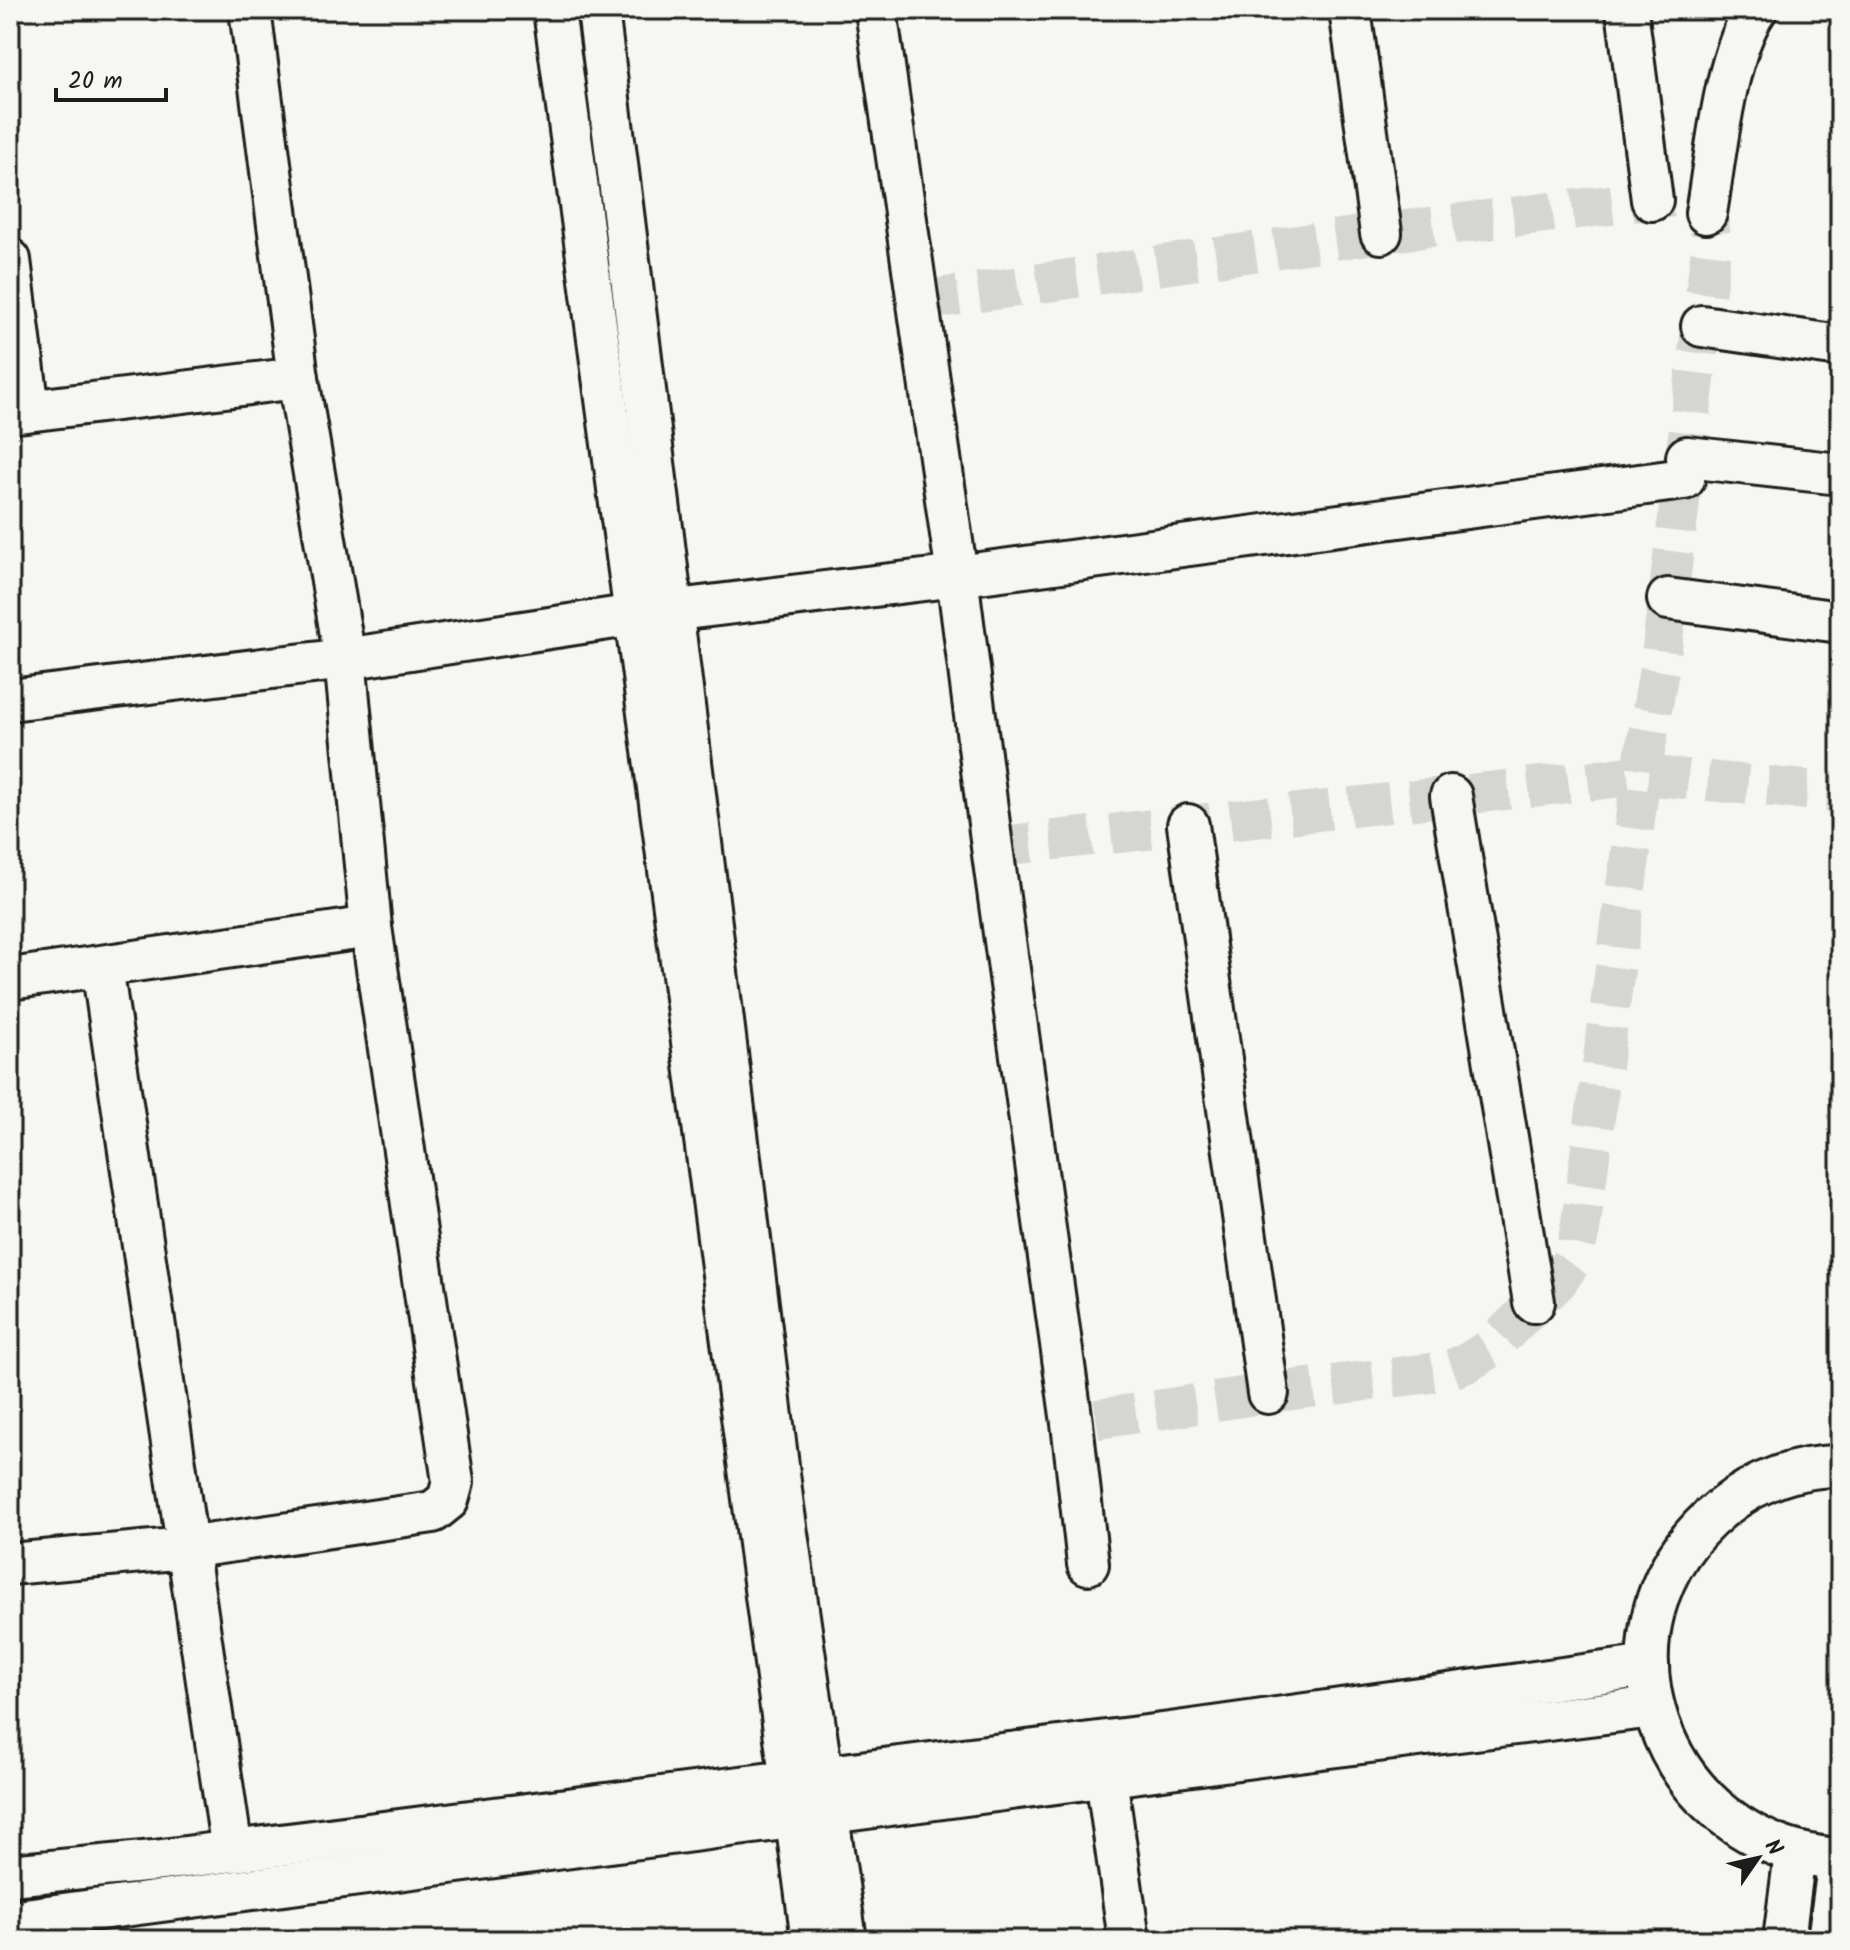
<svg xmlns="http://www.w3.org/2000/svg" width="1850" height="1950" font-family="Kalam,sans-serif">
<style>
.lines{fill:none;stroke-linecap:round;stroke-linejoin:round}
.minor-tunnel{stroke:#d5d5d2;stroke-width:40;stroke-dasharray:40 20;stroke-linecap:butt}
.minor-casing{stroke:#1c1c1c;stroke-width:46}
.minor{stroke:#f6f6f2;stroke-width:40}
</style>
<rect width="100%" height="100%" fill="#f6f6f2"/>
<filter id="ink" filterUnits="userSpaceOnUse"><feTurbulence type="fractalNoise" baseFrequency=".0125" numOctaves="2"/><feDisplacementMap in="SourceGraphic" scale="16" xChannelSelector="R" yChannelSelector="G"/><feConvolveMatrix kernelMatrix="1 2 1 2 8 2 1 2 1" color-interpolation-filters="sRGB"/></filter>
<g filter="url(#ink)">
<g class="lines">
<g class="minor-tunnel">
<path d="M919,301l462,-68 294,-36c34,7 35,18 36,51l-51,416 -19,111 -61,455 -7,29 -15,22 -69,68 -22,14 -21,8 -178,22 -196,30"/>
<path d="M992,847l649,-72 199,18"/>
</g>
<defs>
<g id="minor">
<path d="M554,10l258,1930"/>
<path d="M598,10l185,1496 63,434"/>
<path d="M876,10l81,566 35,271 80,576 16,141"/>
<path d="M1350,10l31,223"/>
<path d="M1627,10l25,190"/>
<path d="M1706,213c10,-58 18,-156 50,-203"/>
<path d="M10,260l19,150"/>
<path d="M1702,326l138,20"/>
<path d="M10,413l288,-35"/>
<path d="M1687,457l153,17"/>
<path d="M1668,599l172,23"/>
<path d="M10,700l335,-41 290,-44 322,-39 727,-97"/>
<path d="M1451,796l83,506"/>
<path d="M1188,825l80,568"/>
<path d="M102,967l130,884"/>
<path d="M10,979l361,-52"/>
<path d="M1840,1466c-43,0 -84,15 -118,42 -144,117 -64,339 118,351"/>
<path d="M10,1564l176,-16 247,-36 15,-12 5,-18 -82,-555 -26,-268 -47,-281 -48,-368"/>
<path d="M1106,1777l23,163"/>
<path d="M10,1875l144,-14 1016,-128 478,-67"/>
<path d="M10,1921l1311,-173 333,-41"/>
<path d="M1784,1940l11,-87"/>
<path d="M1828,1940l11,-81"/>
</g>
</defs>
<use href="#minor" class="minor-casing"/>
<use href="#minor" class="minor"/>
</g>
</g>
<rect width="1850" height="1950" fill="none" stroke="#f6f6f2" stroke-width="40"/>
<rect x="20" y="20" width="1810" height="1910" fill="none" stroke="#1c1c1c" stroke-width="3" filter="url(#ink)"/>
<g transform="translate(1758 1858) rotate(56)" stroke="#f6f6f2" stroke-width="6" paint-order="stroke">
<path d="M0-6L14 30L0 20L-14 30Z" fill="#1c1c1c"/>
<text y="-12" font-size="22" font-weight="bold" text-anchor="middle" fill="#1c1c1c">N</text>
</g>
<path d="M56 88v12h110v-12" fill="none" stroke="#1c1c1c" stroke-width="4"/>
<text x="68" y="88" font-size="24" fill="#1c1c1c" stroke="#f6f6f2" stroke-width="6" paint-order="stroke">20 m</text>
</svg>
